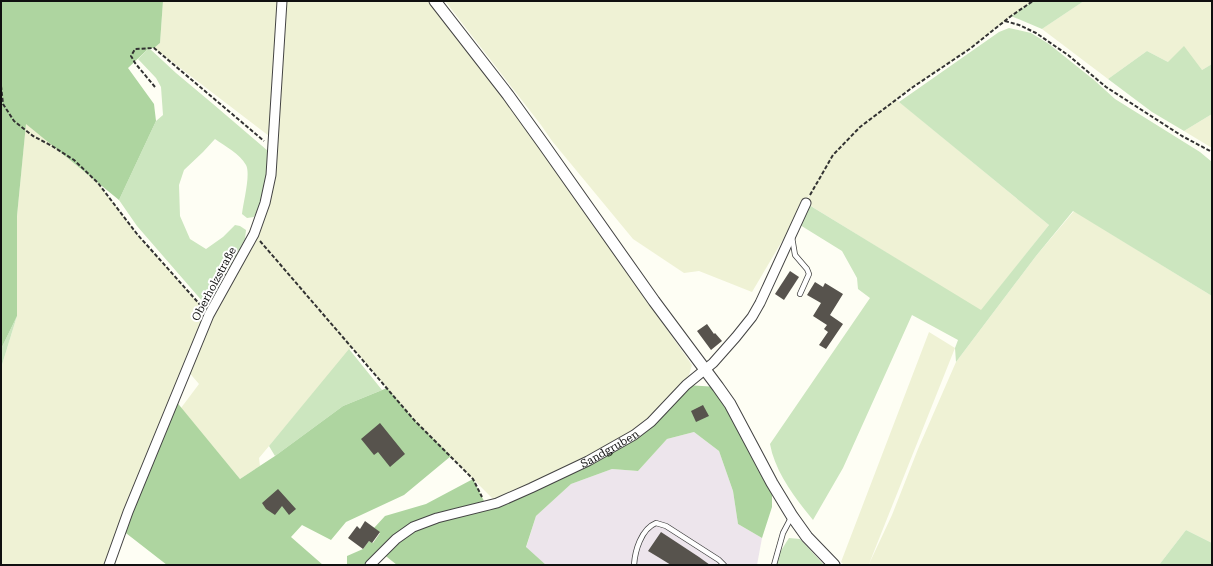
<svg xmlns="http://www.w3.org/2000/svg" width="1213" height="566" font-family="'Roboto Serif',serif">
<style>
.industrial{fill:#ede5ec}
.farmland{fill:#eff2d5}
.green{fill:#cce6bf}
.forest{fill:#aed5a0}
.building{fill:#57534d}
.lines{fill:none;stroke-linecap:round;stroke-linejoin:round}
.service-casing{stroke:#434343;stroke-width:6}
.minor-casing{stroke:#434343;stroke-width:11}
.tertiary-casing{stroke:#434343;stroke-width:13}
.path{stroke:#323232;stroke-width:2;stroke-dasharray:4 2;stroke-linecap:butt}
.service{stroke:#fff;stroke-width:4.5}
.minor{stroke:#fff;stroke-width:9}
.tertiary{stroke:#fff;stroke-width:11}
.labels{text-anchor:middle;dominant-baseline:central;stroke-width:4;stroke-linejoin:round;paint-order:stroke}
.street-label{font-size:11px;fill:#101010;stroke:#fff}
</style>
<rect width="100%" height="100%" fill="#fefef4"/>
<path class="industrial" d="M694,432l25,19 14,40 5,33 24,14 -5,27h-211l-20,-17 10,-32 35,-32 41,-15 26,2 29,-32z"/>
<g class="farmland">
<path d="M163,1h267l50,62 212,302 -6,20 -52,50 -137,68 -82,-82 -63,-74 -93,111 1,8 -20,13 -59,-71 18,-24 -12,-14 -78,195h-108v-197l16,-52v-100l9,-93 72,60 39,51 72,81 45,-81 19,-95 -119,-91 6,-5z"/>
<path d="M445,1h588l-22,15 -40,32 -58,39 -17,12 153,126 -68,86 -175,-108 5,-11 -59,100 -53,-21 -15,2 -51,-34 -81,-98 -11,-16z"/>
<path d="M1084,1h128v63l-10,6 -34,-8 -21,-11 -39,28 -66,-50z"/>
<path d="M1212,114v34l-28,-17z"/>
<path d="M1074,211l138,85v247l-26,-13 -27,35h-175l-3,-1 -1,1h-136l-3,-3 88,-230 26,16 -86,216 23,-49 26,-66 38,-87 80,-106z"/>
</g>
<g class="green">
<path d="M1033,1h51l-42,28 -31,-13z"/>
<path d="M1009,28l22,5 18,11 45,36 21,19 85,53 12,10v134l-139,-85 -37,45 -80,106 -1,-14 3,-8 -46,-25 -69,153 -30,52c-18,-22 -38,-48 -43,-76l100,-146 -12,-9 -1,-11 -15,-27 -42,-26 9,-20 172,105 68,-85 -150,-123 100,-70z"/>
<path d="M1184,46l18,24 10,-6v50l-28,17 -32,-19 -44,-33 39,-28 21,11z"/>
<path d="M149,48l27,25 37,31 55,47c-1,23 -3,45 -14,66l-7,1 -5,-4c1,-11 9,-40 4,-49 -6,-11 -21,-19 -31,-26l-12,13 -19,18 -5,15 1,31 10,23 16,10 17,-12 12,-12 5,1 6,4 -1,9 -35,64 -7,-1 -66,-76 -18,-26 37,-79 7,-6 -2,-28 -5,-9 -18,-19z"/>
<path d="M17,316l-16,52v-19z"/>
<path d="M349,349l33,41 -39,16 -68,50 -6,-10z"/>
<path d="M1186,530l26,13v22h-53z"/>
<path d="M789,538l11,1 24,26h-50l1,-5z"/>
</g>
<g class="forest">
<path d="M1,1h162l-3,42 -6,5h-5l-21,20 26,36 2,17 -37,79 -93,-76 -9,92v100l-16,33z"/>
<path d="M686,385l32,2 54,96v24l-10,31 -24,-14 -5,-33 -14,-40 -25,-19 -27,7 -29,32 -26,-2 -41,15 -35,32 -10,31 20,18h-149l-15,-12 -12,12h-23v-9l16,-7 6,-8 4,2 7,-10 -6,-5 11,-12 41,-12 47,-25 13,26 148,-70z"/>
<path d="M387,388l28,33 36,35 -47,39 -58,27 -15,18 -29,-15 -11,12 32,28h-156l-45,-35 53,-130 65,79 35,-23 68,-50z"/>
</g>
<g class="building">
<path d="M790,271l9,6 -15,23 -9,-6z"/>
<path d="M815,282l8,5 2,-4 18,11 -13,21 13,9 -17,25 -7,-4 9,-13 -4,-3 3,-4 -14,-9 8,-13 -14,-8z"/>
<path d="M707,324l7,10 1,-1 7,8 -11,9 -14,-19z"/>
<path d="M703,405l6,11 -13,6 -5,-11z"/>
<path d="M380,423l25,31 -15,13 -12,-15 -4,3 -13,-16z"/>
<path d="M278,489l18,20 -7,6 -7,-9 -7,9 -9,-6 -4,-6z"/>
<path d="M365,521l15,11 -8,11 -3,-2 -6,8 -15,-11 9,-12 3,3z"/>
<path d="M661,532l38,25 11,8h-39l-13,-8 -10,-6z"/>
</g>
<g class="lines">
<defs>
<g id="service">
<path d="M792,237l3,18 12,14 2,5 -9,20"/>
<path d="M634,565c1,-14 7,-36 22,-42l10,3 53,34 5,5"/>
<path d="M774,565l9,-32 9,-17"/>
</g>
<g id="minor">
<path d="M109,565l19,-53 81,-197 45,-81 11,-31 6,-28 11,-174"/>
<path id="s1" d="M370,565l26,-26 17,-12 24,-9 60,-15 34,-15 57,-27 46,-26 17,-13 35,-37 27,-22 23,-26 16,-20 8,-14 46,-100"/>
</g>
<path id="tertiary" d="M435,1l73,94 36,50 110,156 64,86 12,17 42,79 20,33 15,21 27,28"/>
</defs>
<use href="#service" class="service-casing"/>
<use href="#minor" class="minor-casing"/>
<use href="#tertiary" class="tertiary-casing"/>
<g class="path">
<path d="M1005,21l14,4 17,8 32,22 38,32 76,49 30,16"/>
<path d="M1,86l2,18 11,17 19,15 19,10 22,14 24,23 39,51 66,74"/>
<path d="M155,87l-20,-24 -4,-7 4,-7 19,-1 110,93"/>
<path d="M810,195l23,-40 27,-28 53,-40 58,-39 40,-32 22,-15"/>
<path d="M260,241l155,180 58,58 9,18"/>
</g>
<use href="#service" class="service"/>
<use href="#minor" class="minor"/>
<use href="#tertiary" class="tertiary"/>
</g>
<g class="labels">
<g class="street-label">
<text transform="translate(214 284) rotate(-62)">Oberholzstraße</text>
<text stroke="none"><textPath href="#s1" startOffset="270">Sandgruben</textPath></text>
</g>
</g>
<rect width="1213" height="566" fill="none" stroke="#101010" stroke-width="4"/>
</svg>
